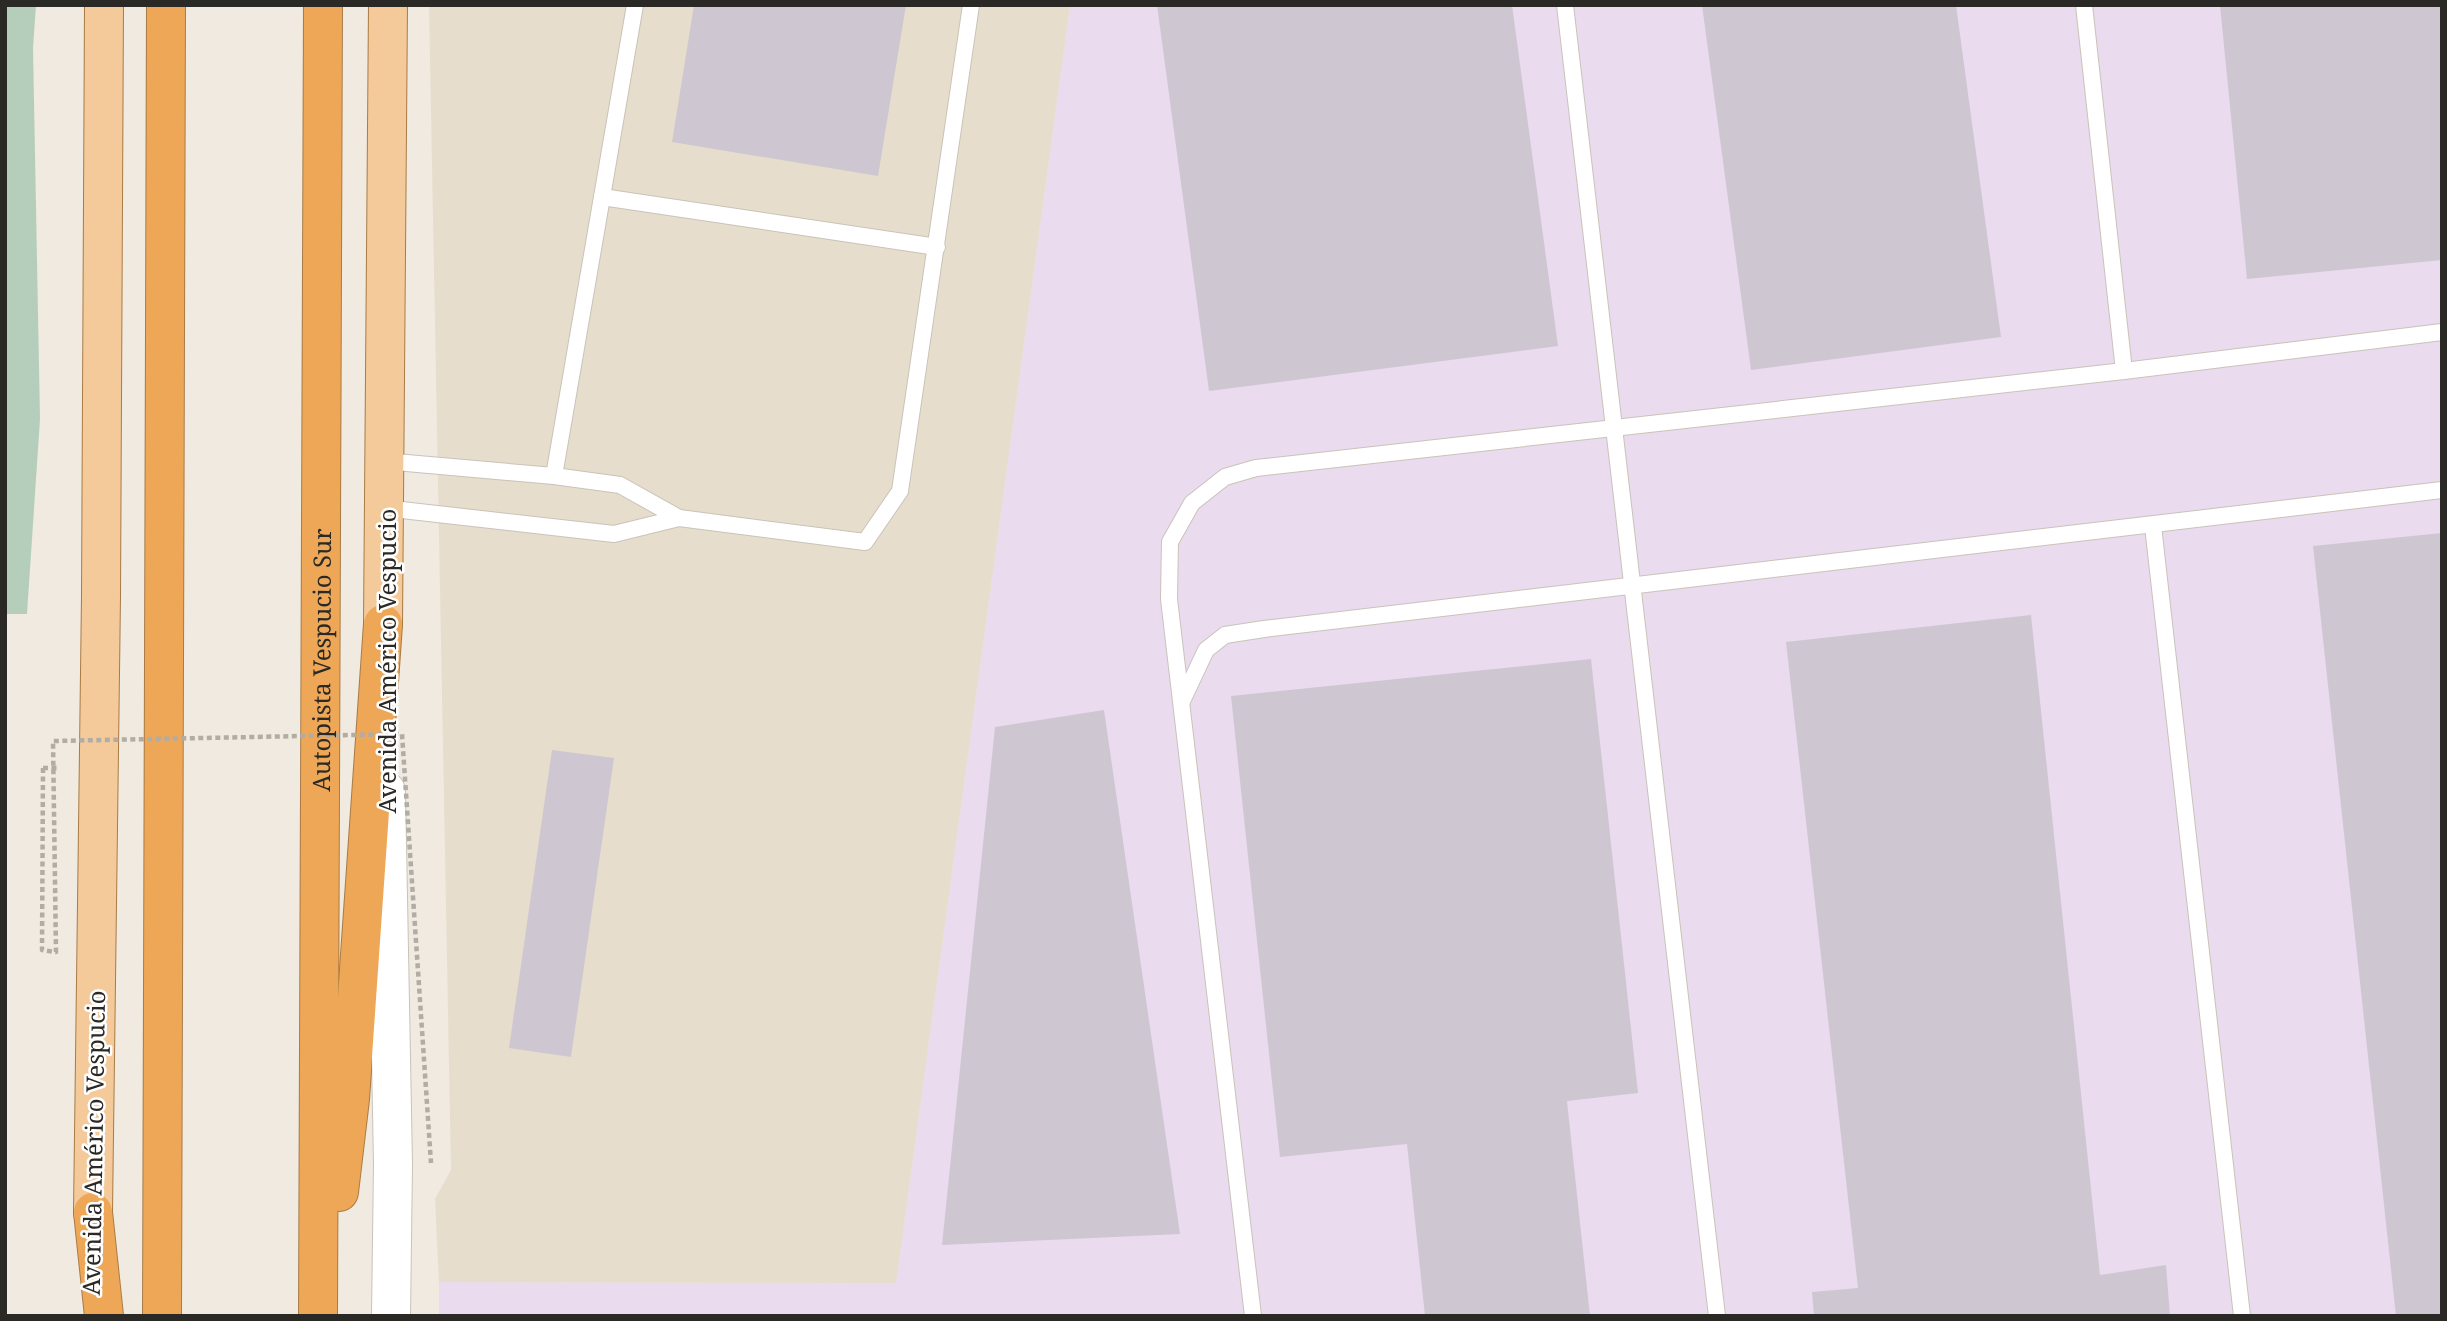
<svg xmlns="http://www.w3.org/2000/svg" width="2447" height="1321" font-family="'Noto Serif',serif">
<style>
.commercial{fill:#eadbee}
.built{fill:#e6ddcc}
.green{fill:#b5cebb}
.building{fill:#cec7d1}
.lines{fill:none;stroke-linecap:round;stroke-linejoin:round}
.service-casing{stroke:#c9c3b9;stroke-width:18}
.secondary-casing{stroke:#c9c3b9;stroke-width:40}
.primary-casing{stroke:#a97b46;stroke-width:40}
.motorway-casing{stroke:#a97b46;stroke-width:40}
.path{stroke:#b1aca4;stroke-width:4.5;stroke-dasharray:5 3.5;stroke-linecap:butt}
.service{stroke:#fff;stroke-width:16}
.secondary{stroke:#fff;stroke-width:38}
.primary{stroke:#f4ca9a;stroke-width:38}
.motorway{stroke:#eda757;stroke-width:38}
.path-bridge{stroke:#b1aca4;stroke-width:4.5;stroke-dasharray:5 3.5;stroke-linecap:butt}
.labels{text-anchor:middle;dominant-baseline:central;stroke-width:5;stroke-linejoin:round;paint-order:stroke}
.street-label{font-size:24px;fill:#2b2925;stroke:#fff}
</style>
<rect width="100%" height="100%" fill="#f0eae0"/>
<path class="commercial" d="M1070,5h1372v1311h-2003v-34l457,1z"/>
<path class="built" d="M429,5h641l-174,1278 -457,-1 -4,-83 16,-29z"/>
<path class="green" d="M5,5h31l-3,43 7,371 -13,195h-22z"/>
<g class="building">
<path d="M694,5h212l-28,171 -206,-34z"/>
<path d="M1157,5h355l46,341 -349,45z"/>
<path d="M1702,5h254l45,332 -250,33z"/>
<path d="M2220,5h222v255l-195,19z"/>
<path d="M2442,533v783h-46l-83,-770z"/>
<path d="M2031,615l69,660 66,-10 4,51h-356l-2,-24 46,-4 -72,-646z"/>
<path d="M1591,659l47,434 -71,8 23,215h-165l-18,-172 -127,13 -49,-461z"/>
<path d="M1104,710l76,524 -238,11 53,-518z"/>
<path d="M552,750l62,8 -43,299 -62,-9z"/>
</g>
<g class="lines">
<defs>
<g id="service">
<path d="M1565,5l152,1311"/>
<path d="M2084,5l40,366"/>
<path d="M602,197l335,50"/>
<path d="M384,461l170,15 66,9 59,33"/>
<path d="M554,476l81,-471"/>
<path d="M384,508l230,26 65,-16 186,24 35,-51 71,-486"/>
<path d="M2153,526l89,790"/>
<path d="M1182,701l24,-51 19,-15 39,-6 1178,-139"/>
<path d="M1253,1316l-84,-717 1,-57 22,-39 33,-26 31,-9 868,-97 318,-39"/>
</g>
<path id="secondary" d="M386,791l7,373 -2,152"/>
<g id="primary">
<path d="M383,624l5,-619"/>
<path d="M93,1212l8,-616 3,-591"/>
</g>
<g id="motorway">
<path d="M339,1192l11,-93 33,-475"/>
<path d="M93,1212l11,104"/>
<path d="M162,1316l4,-1311"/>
<path id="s1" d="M318,1316l5,-1311"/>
</g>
</defs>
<use href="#service" class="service-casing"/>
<use href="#secondary" class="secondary-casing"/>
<use href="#primary" class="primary-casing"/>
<use href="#motorway" class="motorway-casing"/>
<path class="path" d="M43,768h17"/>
<use href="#service" class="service"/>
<use href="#secondary" class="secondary"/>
<use href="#primary" class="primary"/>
<use href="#motorway" class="motorway"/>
<path class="path-bridge" d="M43,768l-1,182 14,2 -3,-211 349,-7 29,429"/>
</g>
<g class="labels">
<g class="street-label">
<text stroke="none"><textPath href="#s1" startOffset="656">Autopista Vespucio Sur</textPath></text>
<text transform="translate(386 661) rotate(-90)">Avenida Américo Vespucio</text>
<text transform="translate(93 1143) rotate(-89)">Avenida Américo Vespucio</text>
</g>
</g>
<rect width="2447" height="1321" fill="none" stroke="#2b2925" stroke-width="14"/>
</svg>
